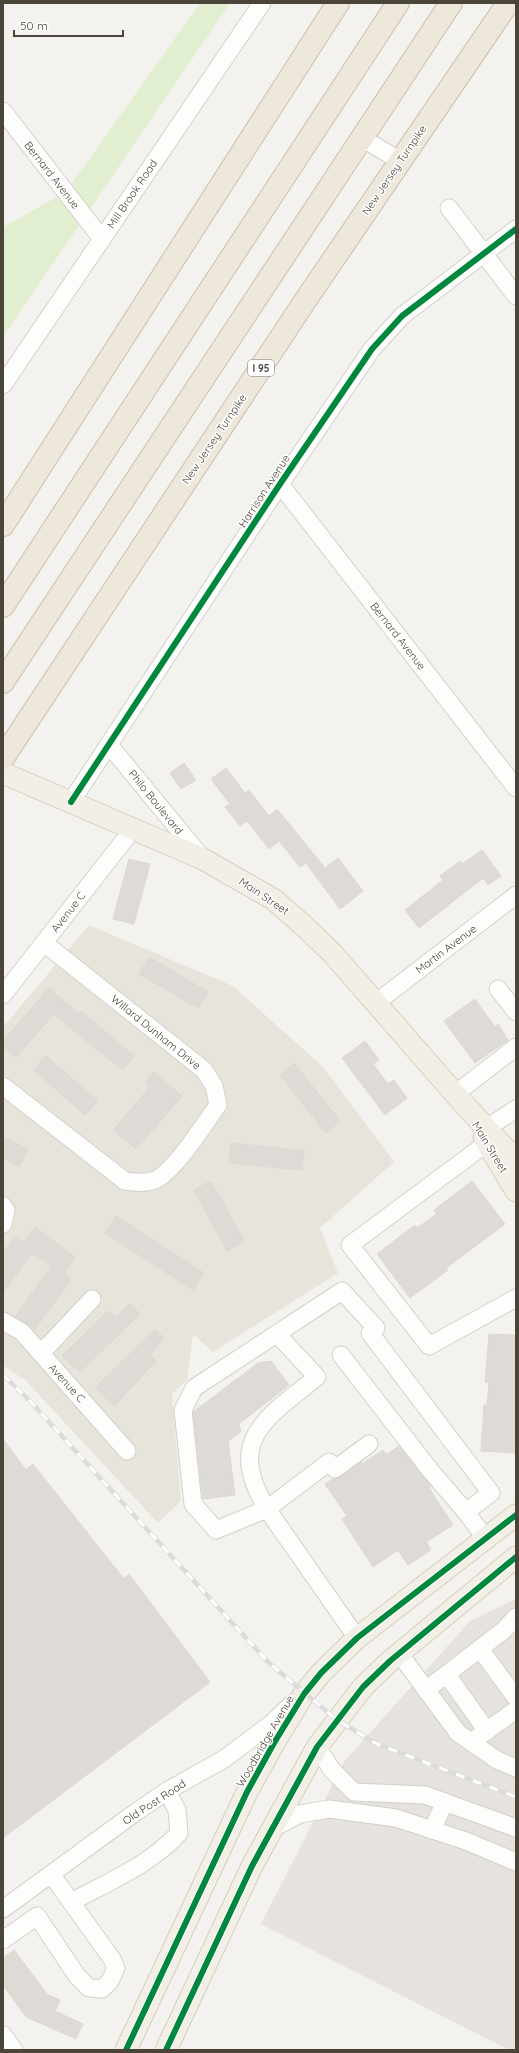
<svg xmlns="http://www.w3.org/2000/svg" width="519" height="2053" font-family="Quicksand,sans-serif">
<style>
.residential{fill:#e7e4dc}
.industrial{fill:#e6e2de}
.green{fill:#e1eecf}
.building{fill:#dedbd6;stroke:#dcd9d4}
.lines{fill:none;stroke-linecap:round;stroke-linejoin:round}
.minor-casing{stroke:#d2d0cb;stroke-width:19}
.major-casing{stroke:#d6cebb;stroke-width:23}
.highway-casing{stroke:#ccbfa9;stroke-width:24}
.minor{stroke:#fdfdfc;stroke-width:17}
.major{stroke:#f2efe6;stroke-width:21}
.highway{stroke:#ede8db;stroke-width:22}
.rail-casing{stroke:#dbdbda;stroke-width:4.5}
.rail{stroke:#fff;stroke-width:3;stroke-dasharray:9;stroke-linecap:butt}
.cycleway-casing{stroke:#fff;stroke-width:8}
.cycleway{stroke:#00873e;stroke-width:6}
.labels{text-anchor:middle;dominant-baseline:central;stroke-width:3;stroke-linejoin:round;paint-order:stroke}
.shield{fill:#fff;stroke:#817c74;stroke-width:1}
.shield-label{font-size:10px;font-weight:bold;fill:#4b4439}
.street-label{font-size:11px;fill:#4b4439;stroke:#fff}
</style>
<rect width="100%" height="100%" fill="#f4f2ee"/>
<path class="residential" d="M89,925l144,61 89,80 72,96 -74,66 18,45 -125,79 -20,-18 -6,46 -15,14 9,107 -23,22 -132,-142 -23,-16v-338z"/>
<path class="industrial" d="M516,1599v451h-7l-248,-126 83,-162 126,-141z"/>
<path class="green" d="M200,3h30l-227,334v-110l63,-35z"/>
<g class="building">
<path d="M184,763l12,17 -15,9 -11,-16z"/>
<path d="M226,768l19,25 4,-3 20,26 8,-7 48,59 13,-10 25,33 -23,18 -34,-46 -6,4 -21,-26 -10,8 -22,-28 -7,5 -15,-19 5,-3 -19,-25z"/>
<path d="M482,850l19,26 -13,9 -5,-7 -64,50 -14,-18 38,-30 -3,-4 20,-15 2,3z"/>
<path d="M129,859l21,5 -16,60 -21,-5z"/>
<path d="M149,957l59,35 -10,16 -59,-34z"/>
<path d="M49,988l30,26 2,-3 53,45 -12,14 -68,-56 -38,43 -13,-11v-5z"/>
<path d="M475,999l20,28 3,-3 10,16 -33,23 -31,-42z"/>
<path d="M365,1041l14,19 -6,4 15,20 6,-4 13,18 -22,17 -43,-57z"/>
<path d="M46,1056l52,45 -13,14 -51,-45z"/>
<path d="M294,1063l46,58 -14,12 -46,-58z"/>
<path d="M154,1072l28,24 -46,53 -23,-19 37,-43 -5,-4z"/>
<path d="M3,1137l25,12 -9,17 -16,-8z"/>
<path d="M231,1143l73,8 -2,19 -73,-7z"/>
<path d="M211,1181l33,60 -17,10 -33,-61z"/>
<path d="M472,1181l33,43 -59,44 2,2 -38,28 -33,-44 38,-29 2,3 20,-14 -3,-4z"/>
<path d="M116,1216l88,57 -11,17 -88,-57z"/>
<path d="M35,1227l40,30 -10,16 6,6 -36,50 -20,-12 36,-51 -19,-13 -29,40v-40l12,-17 9,6z"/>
<path d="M130,1304l10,10 -60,58 -18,-16 46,-45 8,6z"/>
<path d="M155,1329l9,9 -14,17 6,6 -42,45 -19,-18z"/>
<path d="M489,1334l27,1v118l-35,-2 3,-46 3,1 2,-24h-4z"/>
<path d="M271,1361l18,24 -50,39 2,8 -13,9 7,54 -32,4 -10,-87 65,-49z"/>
<path d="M3,1439l23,31 7,-6 91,115 5,-5 81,108 -207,156z"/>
<path d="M399,1446l32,40 -2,2 24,37 -27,17 5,8 -23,15 -10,-15 -25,17 -31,-48 5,-3 -22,-32 8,-5 8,-2 20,-15 1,2 21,-14 3,5z"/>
<path d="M14,1950l33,44 13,6 -5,11 28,13 -7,15 -50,-22 -23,-32v-27z"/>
</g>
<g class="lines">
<defs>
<g id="minor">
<path d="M3,111l99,128"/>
<path d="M362,138l38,23"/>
<path d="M449,208l67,88"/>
<path d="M3,385l259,-382"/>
<path d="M280,484l236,304"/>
<path d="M110,746l93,113"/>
<path d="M71,802l209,-318 92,-135 30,-33 114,-87"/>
<path d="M498,989l18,23"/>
<path d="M3,995l130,-166"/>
<path d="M377,1002l139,-107"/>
<path d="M3,1086l122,95c10,1 20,3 30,-1 20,-9 49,-56 63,-75l-4,-19 -10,-16 -160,-127"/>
<path d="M455,1094l61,-47"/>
<path d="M487,1128l29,-19"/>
<path d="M487,1143l-137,102 79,101 87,-48"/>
<path d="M3,1206l3,4 -3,14"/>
<path d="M3,1321l19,11 105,119"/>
<path d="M370,1333l121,160 -25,19 20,27"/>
<path d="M277,1334l40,43c-51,41 -92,63 -50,132l-51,21 -23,-26 -10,-94 11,-22 148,-97 34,37"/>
<path d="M39,1351l9,-5 44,-47"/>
<path d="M341,1355l89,115 36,42"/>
<path d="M357,1638l-90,-129 62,-47 6,7 34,-25"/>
<path d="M480,1649l36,49"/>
<path d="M399,1653l59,80 39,27 19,8"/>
<path d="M447,1675l40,56"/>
<path d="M426,1690l78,-60 12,-13"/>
<path d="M478,1737l38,-27"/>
<path d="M317,1747l15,23 22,22 71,3 91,33"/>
<path d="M273,1828l27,-14 29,-5 67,9 70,23 50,21"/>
<path d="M432,1830l13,-28"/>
<path d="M71,1902c37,-20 79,-37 108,-69l-2,-23 -10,-19"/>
<path d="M3,1909l133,-97 31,-21 57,-32 48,-36 21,-20"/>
<path d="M3,1940l34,-24 40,60 12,12 13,1 8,-8 6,-13 -4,-9 -61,-85"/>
<path d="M3,2035l11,15"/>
</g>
<g id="major">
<path d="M3,773l200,86 70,40 30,26 30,29 130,149 53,57"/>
<path d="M484,1138l32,53"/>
<path d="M126,2050l121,-258 27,-49 30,-49 17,-21 36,-35 159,-123"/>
<path d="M166,2050l86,-184 65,-119 46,-60 27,-26 126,-104"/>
</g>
<g id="highway">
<path d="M3,525l335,-522"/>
<path d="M3,606l395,-603"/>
<path d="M3,682l448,-679"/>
<path d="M3,758l302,-457 203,-298"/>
</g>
</defs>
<use href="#minor" class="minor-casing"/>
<use href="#major" class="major-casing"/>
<use href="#highway" class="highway-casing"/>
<use href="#minor" class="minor"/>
<use href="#major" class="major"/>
<use href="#highway" class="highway"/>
<defs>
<path id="rail" d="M3,1375l26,25 239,262 69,58 40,24 139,53"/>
</defs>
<use href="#rail" class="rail-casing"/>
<use href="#rail" class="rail"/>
<defs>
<g id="cycleway">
<path d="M71,802l209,-318 92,-135 30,-33 114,-87"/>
<path d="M126,2050l121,-258 27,-49 30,-49 17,-21 36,-35 159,-123"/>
<path d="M166,2050l86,-184 65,-119 46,-60 27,-26 126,-104"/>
</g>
</defs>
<use href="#cycleway" class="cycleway-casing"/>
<use href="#cycleway" class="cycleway"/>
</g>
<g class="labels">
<rect class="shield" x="248" y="360" width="26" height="16" rx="3"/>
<g class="shield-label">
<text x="261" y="368">I 95</text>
</g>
<g class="street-label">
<text transform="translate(394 170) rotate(-56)">New Jersey Turnpike</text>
<text transform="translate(52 175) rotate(52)">Bernard Avenue</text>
<text transform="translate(132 194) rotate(-56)">Mill Brook Road</text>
<text transform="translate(214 439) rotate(-56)">New Jersey Turnpike</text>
<text transform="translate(264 491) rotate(-57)">Harrison Avenue</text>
<text transform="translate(398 636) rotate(52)">Bernard Avenue</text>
<text transform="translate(156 802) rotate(51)">Philo Boulevard</text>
<text transform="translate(264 896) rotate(34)">Main Street</text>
<text transform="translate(68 912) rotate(-52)">Avenue C</text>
<text transform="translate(446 949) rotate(-37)">Martin Avenue</text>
<text transform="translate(156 1032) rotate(39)">Willard Dunham Drive</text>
<text transform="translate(490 1147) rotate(59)">Main Street</text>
<text transform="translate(67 1383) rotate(48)">Avenue C</text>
<text transform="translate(265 1741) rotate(-60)">Woodbridge Avenue</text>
<text transform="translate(154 1802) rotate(-33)">Old Post Road</text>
</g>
</g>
<rect width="519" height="2053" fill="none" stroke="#4b4439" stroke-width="8"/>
<path d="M14 30v6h109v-6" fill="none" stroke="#4b4439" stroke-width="2"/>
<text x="20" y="30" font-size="12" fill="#4b4439" stroke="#ffffff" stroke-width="3" paint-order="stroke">50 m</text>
</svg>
